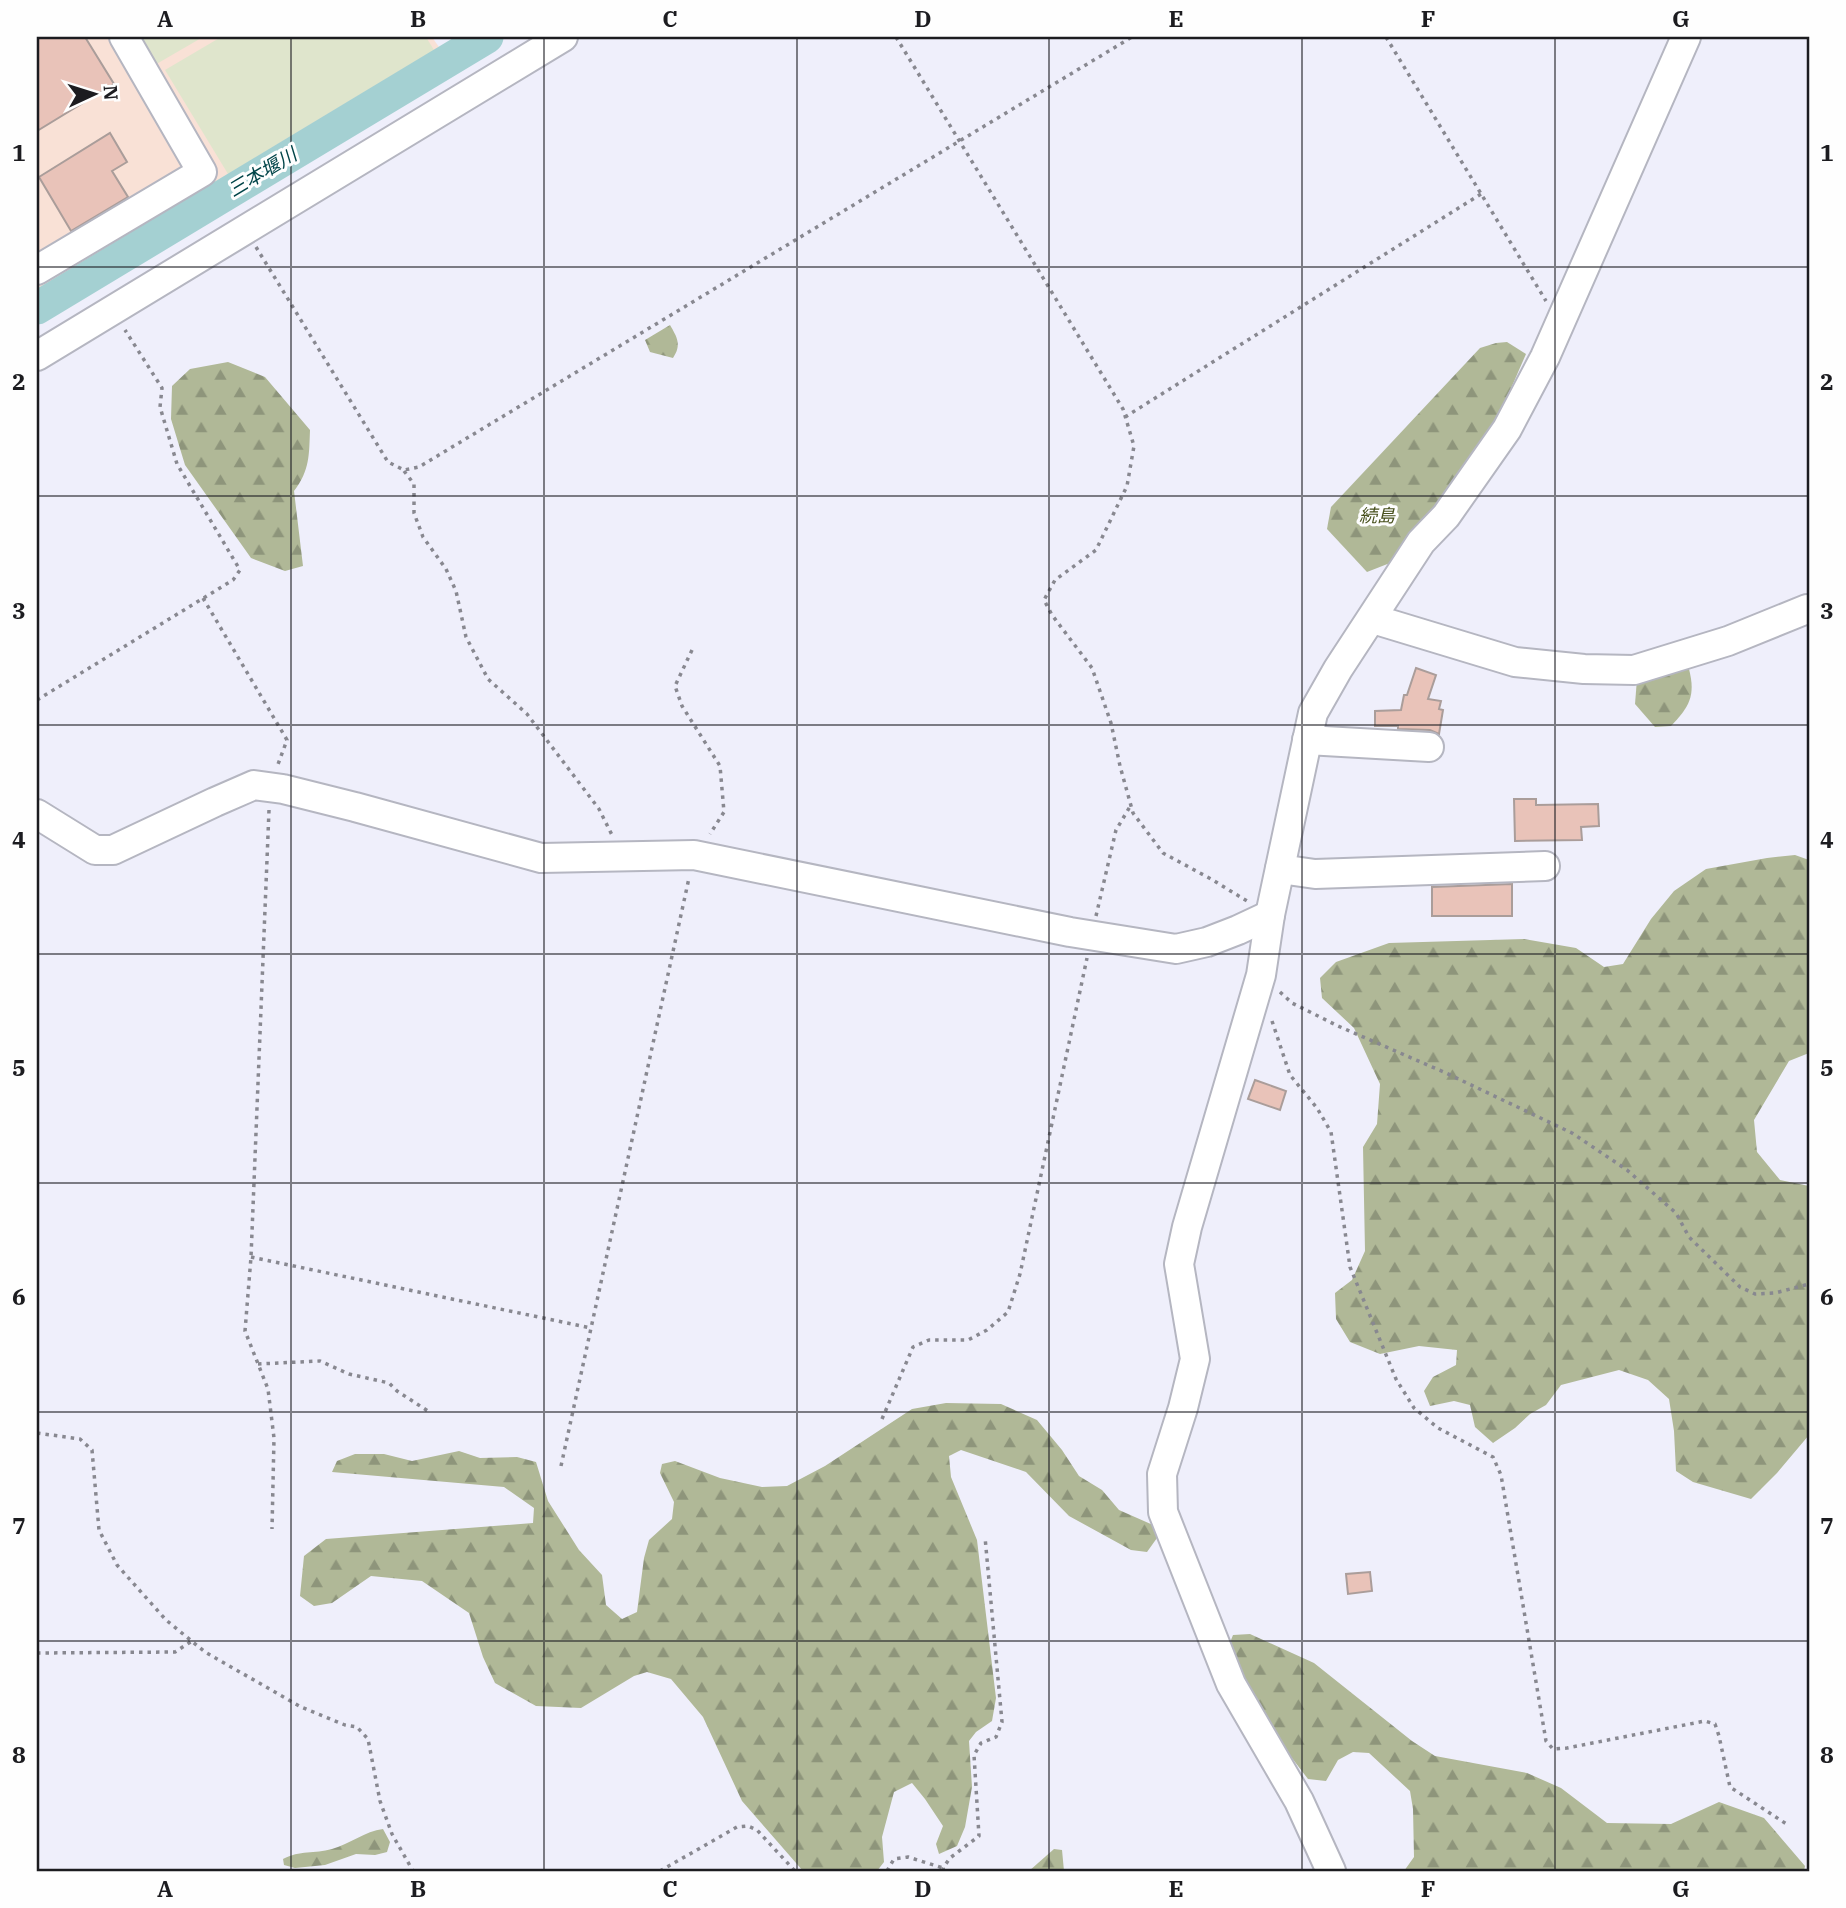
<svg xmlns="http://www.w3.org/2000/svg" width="1846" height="1908" font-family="'IBM Plex Serif','Noto Sans JP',serif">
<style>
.education{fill:#f9e1d6}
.forest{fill:url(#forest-firs)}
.park{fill:#dfe5cc}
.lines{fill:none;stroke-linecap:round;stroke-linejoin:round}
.river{stroke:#a4d0d2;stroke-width:33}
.building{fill:#e9c3b9;stroke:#aa9d9a;stroke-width:2}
.minor-casing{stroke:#b5b6c1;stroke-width:32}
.path{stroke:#888890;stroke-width:3.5;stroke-dasharray:3.5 5;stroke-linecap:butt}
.minor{stroke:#fff;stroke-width:28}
.grid{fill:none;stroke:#1c1c20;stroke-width:2;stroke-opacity:0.55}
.labels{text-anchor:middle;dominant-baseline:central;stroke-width:6;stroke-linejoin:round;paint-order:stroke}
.park-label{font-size:18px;font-style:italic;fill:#47501c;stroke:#fefefe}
.water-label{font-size:19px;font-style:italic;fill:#004448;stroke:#fefefe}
.neatline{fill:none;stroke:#1c1c20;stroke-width:2.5}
.grid-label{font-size:23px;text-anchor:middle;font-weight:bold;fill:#1c1c20}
</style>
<defs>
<pattern id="forest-firs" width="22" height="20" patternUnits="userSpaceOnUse" patternTransform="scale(1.75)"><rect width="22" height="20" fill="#b0b897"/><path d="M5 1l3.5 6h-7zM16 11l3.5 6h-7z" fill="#8e957b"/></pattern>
</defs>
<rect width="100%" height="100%" fill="#efeffb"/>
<path class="education" d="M37,37h395l9,13 -404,250z"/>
<g class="forest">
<path d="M670,325c7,12 12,20 3,33l-23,-6 -5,-12z"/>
<path d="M1507,342l19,12 -34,78 -102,131 -23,9 -40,-43 4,-22 149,-159 16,-5z"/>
<path d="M228,362l37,15 45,53c-1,25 0,40 -16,61l9,75 -18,5 -34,-13 -66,-93 -14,-46 1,-33 18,-17z"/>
<path d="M1681,666l8,3c7,27 0,38 -18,57l-16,1 -20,-23 2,-25z"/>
<path d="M1795,855l14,5v193l-20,8 -35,59 3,32 23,28 29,6v249l-32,38 -26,26 -58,-17 -17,-11 -2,-40 -5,-32 -21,-19 -29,-10 -58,15 -15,20 -16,9 -15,14 -22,15 -18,-16 -5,-22 -16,-4 -24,5 -6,-15 9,-14 23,-12 1,-15 -38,-4 -39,8 -30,-12 -14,-23 -1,-26 17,-13 13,-29 -2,-104 14,-23 3,-40 -26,-56 -32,-30 -2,-20 16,-16 53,-19 135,-4 52,9 28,19 19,-3 28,-45 23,-28 32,-22 61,-11z"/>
<path d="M946,1403l55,1 36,16 25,30 17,26 23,14 17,20 34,15 4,13 -10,14 -16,-2 -62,-34 -43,-44 -65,-22 -12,6 2,21 26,63 19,158 -4,23 -16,11 -7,9 3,46 -7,40 -8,19 -18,8 -3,-10 7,-18 -18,-27 -13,-16 -18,9 -12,45 2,25 -7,9h-74l-61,-70 -39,-84 -32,-38 -24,-7 -13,4 -53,32 -45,-2 -41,-23 -12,-26 -14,-44 -47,-32 -51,-5 -39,27 -18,3 -14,-10 4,-40 22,-17 207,-16 1,-15 -30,-21 -172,-15 5,-11 18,-7h29l28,7 47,-10 21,7 37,-1 19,5 12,39 31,49 23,25 4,30 16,14 15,-7 7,-54 5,-18 23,-21 2,-17 -14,-29 2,-9 13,-3 45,17 42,9 25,-1 38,-20 87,-57z"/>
<path d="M1250,1634l64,29 98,78 23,15 92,17 34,15 46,35 64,1 48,-22 45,16 41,48 -1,5h-400l10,-14 -1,-48 -3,-18 -41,-38 -16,-1 -15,8 -12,21 -18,-2 -33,-43 -29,-48 -17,-43 4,-10z"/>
<path d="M383,1829l7,13 -3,10 -12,3 -19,-1 -31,11 -30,3 -11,-3 -1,-6c17,-9 31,-5 49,-10 18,-5 33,-18 51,-20z"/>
<path d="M1054,1849l8,1 2,21h-35z"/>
</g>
<g class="park">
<path d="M136,37h67l-50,29z"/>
<path d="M221,37h205l8,13 -206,124 -63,-104z"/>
</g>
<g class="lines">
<path class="river" d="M37,308l450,-271"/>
</g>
<g class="building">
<path d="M37,37h48l29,47 -77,47z"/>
<path d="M110,133l17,29 -15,9 16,26 -57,34 -32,-54z"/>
<path d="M1416,668l20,7 -8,24 13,2 -2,8 4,1 -4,24 -9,-4 -32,-1v-3h-23v-15l26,-1 3,-15h3z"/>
<path d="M1514,799h22v6l62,-1 1,22 -18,1 1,13 -67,1z"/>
<path d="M1512,884v32h-80v-29z"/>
<path d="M1255,1080l31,11 -6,19 -32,-11z"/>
<path d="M1370,1572l2,19 -24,3 -2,-20z"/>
</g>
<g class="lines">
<defs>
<g id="minor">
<path d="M37,270l165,-98 -78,-135"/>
<path d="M37,356l526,-319"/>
<path d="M1373,619l142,43 69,7 50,1 94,-29 79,-32 2,1"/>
<path d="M1307,740l122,7"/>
<path d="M37,814l58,36h18l102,-48 39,-17 29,4 72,18 186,51 153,-3 376,77 106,17 31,-7 31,-12 32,-15"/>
<path d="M1280,869l35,5 230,-8"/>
<path d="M1331,1871l-32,-70 -68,-117 -68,-172 -1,-38 21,-66 12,-49 -16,-95 8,-37 74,-252 9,-60 43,-202 25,-44 83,-127 25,-26 61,-87 38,-72 141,-320"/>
</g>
</defs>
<use href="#minor" class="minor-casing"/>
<g class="path">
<path d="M896,37l227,372 11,37 -7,40 -31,64 -41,30 -11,20 8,15 40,53 19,55 9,43 13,47 30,40 48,26 36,22"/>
<path d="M1386,37l160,264"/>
<path d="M256,247l132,215 16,8 15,-3 713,-430"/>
<path d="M1125,417l356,-223"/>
<path d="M404,471l10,13v29l9,24 23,32 10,22 10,46 22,42 39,35 72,95 13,26"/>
<path d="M203,598l84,142 -10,27"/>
<path d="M692,650l-17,36 7,20 38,60 4,46 -14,22"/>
<path d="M37,700l196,-120 7,-10 -63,-106 -17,-57 2,-19 -37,-58"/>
<path d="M269,810l-18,447 -6,74 23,58 6,49 -2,91"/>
<path d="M1096,916l20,-86 15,-25"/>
<path d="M1280,992l12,11 46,23 108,47 126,60 55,37 49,43 13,24 51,50 15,7 20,-1 34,-9"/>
<path d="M1272,1021l18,54 27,33 14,24 19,135 46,112 18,29 24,20 55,29 8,18 45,266 7,8 14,-1 138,-27 10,3 4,12 11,51 58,38"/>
<path d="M251,1257l340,71"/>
<path d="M258,1364l62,-3 29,13 40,9 8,8 34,22"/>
<path d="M882,1419l31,-72 16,-7h39l19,-10 21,-18 12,-38 67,-316"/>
<path d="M37,1433l43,6 12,11 7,80 18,35 49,55 39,32 96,55 44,18 12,2 11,12 12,62 12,33 21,37"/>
<path d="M561,1466l128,-588"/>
<path d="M37,1653l138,-1 17,-11"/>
<path d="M660,1871l77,-44 11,-1 9,4 38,41"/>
<path d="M887,1871l7,-12 14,-2 35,11"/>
<path d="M944,1871l-1,-3 7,-10 29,-22 -5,-81 7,-12 15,-6 6,-15 -17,-185"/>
</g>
<use href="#minor" class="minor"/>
</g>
<path class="grid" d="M291,37v1834M544,37v1834M797,37v1834M1049,37v1834M1302,37v1834M1555,37v1834M37,267h1772M37,496h1772M37,725h1772M37,954h1772M37,1183h1772M37,1412h1772M37,1641h1772"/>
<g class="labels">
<g class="park-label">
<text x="1377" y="515">続島</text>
</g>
<g class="water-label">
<text transform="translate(262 172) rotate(-31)">三本堰川</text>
</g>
</g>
<rect width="1846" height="1908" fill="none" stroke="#fefefe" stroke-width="77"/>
<g transform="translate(94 94) rotate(86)" stroke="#fefefe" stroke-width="5" paint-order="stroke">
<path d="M0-5L12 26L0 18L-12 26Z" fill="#1c1c20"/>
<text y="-10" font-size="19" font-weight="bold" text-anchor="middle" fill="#1c1c20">N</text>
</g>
<rect x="38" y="38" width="1770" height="1832" class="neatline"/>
<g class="grid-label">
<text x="165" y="27">A</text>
<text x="418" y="27">B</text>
<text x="670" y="27">C</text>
<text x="923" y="27">D</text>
<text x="1176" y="27">E</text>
<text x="1428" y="27">F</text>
<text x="1681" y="27">G</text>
<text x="19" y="161">1</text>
<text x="1827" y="161">1</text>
<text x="19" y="390">2</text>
<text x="1827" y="390">2</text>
<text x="19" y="619">3</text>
<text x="1827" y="619">3</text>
<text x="19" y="848">4</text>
<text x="1827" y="848">4</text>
<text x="19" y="1076">5</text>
<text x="1827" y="1076">5</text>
<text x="19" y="1305">6</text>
<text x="1827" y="1305">6</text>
<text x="19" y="1534">7</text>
<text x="1827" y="1534">7</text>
<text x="19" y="1763">8</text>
<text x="1827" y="1763">8</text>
<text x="165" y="1897">A</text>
<text x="418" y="1897">B</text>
<text x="670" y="1897">C</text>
<text x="923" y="1897">D</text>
<text x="1176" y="1897">E</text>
<text x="1428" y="1897">F</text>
<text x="1681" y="1897">G</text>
</g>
</svg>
